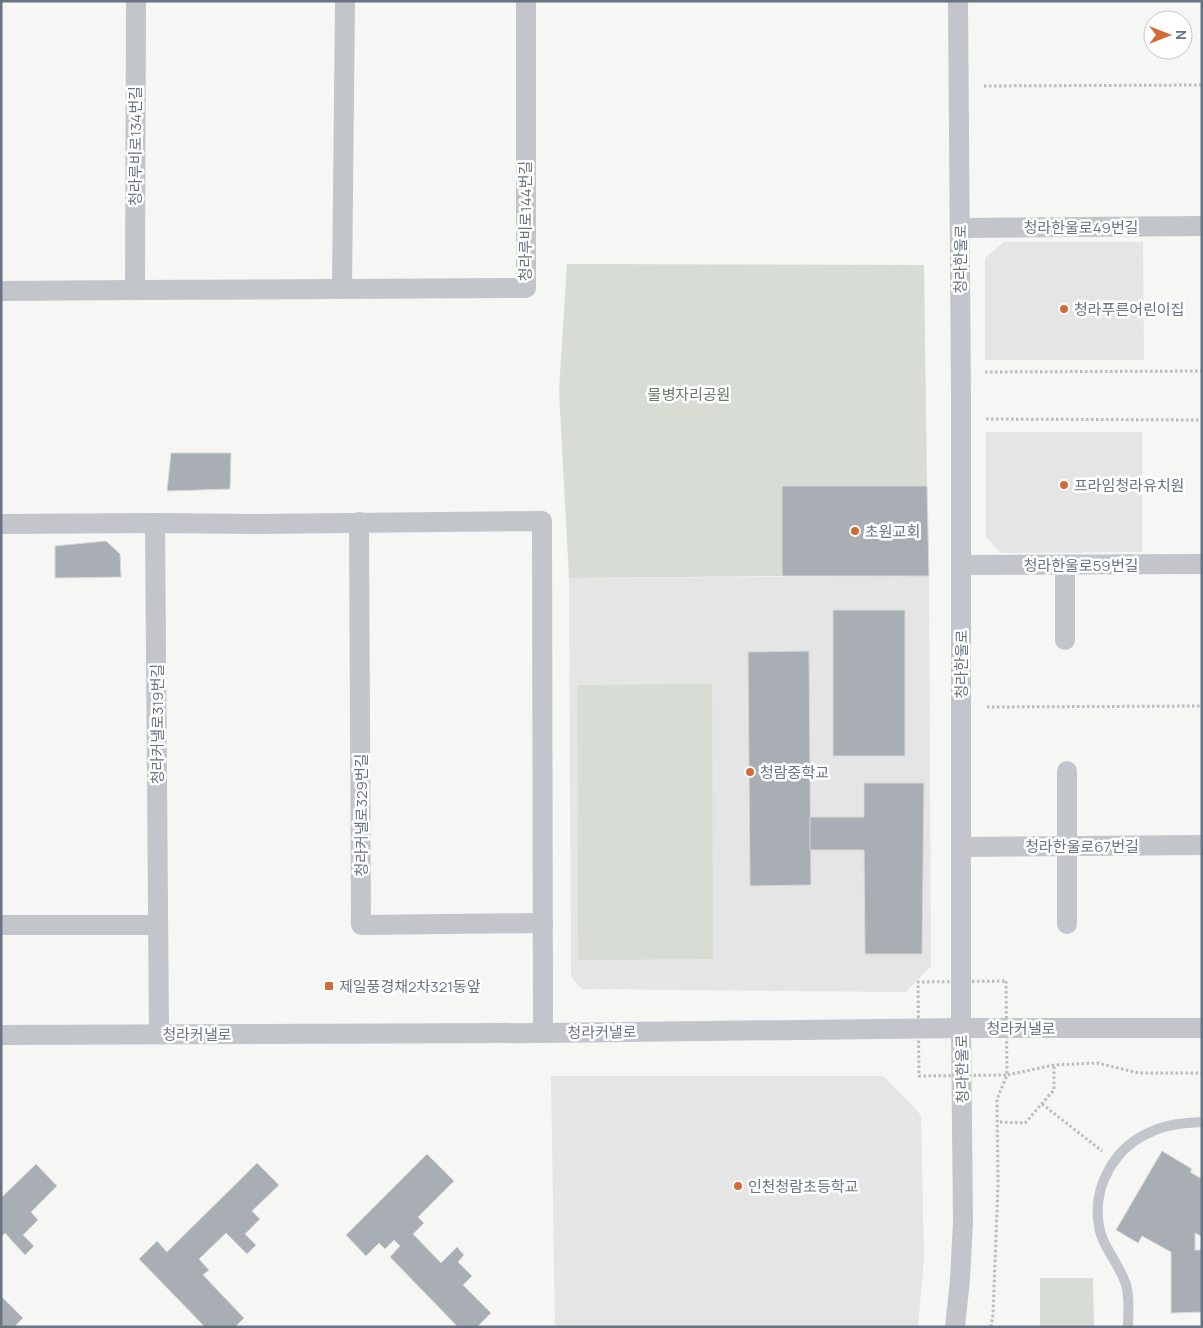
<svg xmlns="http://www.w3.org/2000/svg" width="1203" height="1328" font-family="Manrope,'Noto Sans KR',sans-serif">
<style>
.built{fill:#e4e5e4}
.green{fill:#d7ddd5}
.building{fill:#a8aeb4;stroke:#d8d8d6}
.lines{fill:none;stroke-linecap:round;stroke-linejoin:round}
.path{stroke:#babcbf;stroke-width:3;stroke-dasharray:2.5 2.5;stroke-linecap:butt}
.lane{stroke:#c2c5c9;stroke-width:10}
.street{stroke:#c2c5c9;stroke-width:20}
.poi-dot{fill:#d46a36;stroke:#fff;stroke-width:2}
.labels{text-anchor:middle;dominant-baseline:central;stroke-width:5;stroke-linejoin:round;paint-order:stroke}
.street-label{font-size:15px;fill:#687482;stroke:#fff}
.poi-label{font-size:15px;fill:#687482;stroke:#fff;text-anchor:start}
.park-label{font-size:15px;fill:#687a66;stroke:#fff}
</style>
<rect width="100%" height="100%" fill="#f6f6f4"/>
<g class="built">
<path d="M1004,242h139l1,118h-159v-102z"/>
<path d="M986,432h156v120l-141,1 -15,-16z"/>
<path d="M929,576l2,390 -25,26 -324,-3 -11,-12 -2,-399z"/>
<path d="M551,1076h332l38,39 3,143 -6,69h-363z"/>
</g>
<g class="green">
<path d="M567,264l357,1 3,221h-145v90l-213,2 -10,-187z"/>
<path d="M712,684l1,275 -135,1 -1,-275z"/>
<path d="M1040,1278h53l1,49h-54z"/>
</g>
<g class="building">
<path d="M171,453h60l-1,36 -63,2z"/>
<path d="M782,486h145l2,90h-147z"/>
<path d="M106,541l14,13 1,23 -66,1v-32z"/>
<rect x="833" y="610" width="72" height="146"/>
<path d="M809,651l2,234 -61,1 -2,-234z"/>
<path d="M864,783h60l-2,171h-57l-1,-104h-54v-33h54z"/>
<path d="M1162,1151l30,18 -2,3 12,7v55l-1,2 -6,-3v17h7v62l-31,1v-61l-29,-16 -4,7 -22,-13z"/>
<path d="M427,1154l27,27 -36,36 6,6 -11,11 28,29 16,-16 7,8 -6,7 14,14 -9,9 28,28 -14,14h-19l-68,-70 10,-11 -6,-6 -9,9 -6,-6 -13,13 -20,-21z"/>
<path d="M257,1163l22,22 -27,26 8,8 -15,15 11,11 -9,9 -21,-21 -27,26 10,11 -6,5 41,43 -9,9h-30l-66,-68 18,-18 10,11z"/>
<path d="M36,1164l21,22 -26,26 7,8 -15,15 11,11 -9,9 -20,-22 -4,4v-39z"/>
<path d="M1,1296l22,22 -9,9h-13z"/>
</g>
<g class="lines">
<g class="path">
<path d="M984,86l218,-1"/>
<path d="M985,372l217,-1"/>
<path d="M986,419l216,1"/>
<path d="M987,707l215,-1"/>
<path d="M1006,981l1,94 -88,1 -1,-94z"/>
<path d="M1042,1104l60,47"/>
<path d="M1000,1122l25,1 29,-33v-25"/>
<path d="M991,1327l2,-12 5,-131 -1,-85 10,-24 47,-10 43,-2 42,10h63"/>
</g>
<path class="lane" d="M1128,1327c0,-14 2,-29 -2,-42 -6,-21 -24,-38 -27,-59 -7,-40 16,-80 54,-95 15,-7 32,-8 49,-9"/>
<g class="street">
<path d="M136,1l-1,289 391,-2v-287"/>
<path d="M960,228l242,-2"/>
<path d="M342,289l3,-288"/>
<path d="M1,291l134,-1"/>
<path d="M359,522l2,403 182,-2"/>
<path d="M1,524l154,-1"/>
<path d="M961,565l241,-1"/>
<path d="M1065,565v75"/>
<path d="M1067,771v153"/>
<path d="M961,847l241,-2"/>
<path d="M1,925h157"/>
<path d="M159,1034l-4,-511 101,1 286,-3 1,512"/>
<path d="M1,1035l542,-2 418,-5h241"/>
<path d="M955,1327l5,-47 3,-58 -2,-194v-631l-3,-396"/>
</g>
</g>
<g class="poi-dot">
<circle cx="1064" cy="309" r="5"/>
<circle cx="1064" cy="485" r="5"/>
<circle cx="855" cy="531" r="5"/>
<circle cx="750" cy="772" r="5"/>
<rect x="324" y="981" width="10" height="10" rx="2.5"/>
<circle cx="738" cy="1186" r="5"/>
</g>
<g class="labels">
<g class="street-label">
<text transform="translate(135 146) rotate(-90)">청라루비로134번길</text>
<text transform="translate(525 221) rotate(-90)">청라루비로144번길</text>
<text x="1081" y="227">청라한울로49번길</text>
<text transform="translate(960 259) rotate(-90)">청라한울로</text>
<text x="1081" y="565">청라한울로59번길</text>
<text transform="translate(961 664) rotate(-90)">청라한울로</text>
<text transform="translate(157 724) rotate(-90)">청라커낼로319번길</text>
<text transform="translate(361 815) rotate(-90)">청라커낼로329번길</text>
<text x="1082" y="846">청라한울로67번길</text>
<text x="1021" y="1028">청라커낼로</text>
<text transform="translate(602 1032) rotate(-1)">청라커낼로</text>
<text x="197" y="1034">청라커낼로</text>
<text transform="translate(962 1069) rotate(-91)">청라한울로</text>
</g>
<g class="poi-label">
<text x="1074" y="309">청라푸른어린이집</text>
<text x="1074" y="485">프라임청라유치원</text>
<text x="865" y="531">초원교회</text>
<text x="760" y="772">청람중학교</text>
<text x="339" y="986">제일풍경채2차321동앞</text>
<text x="748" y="1186">인천청람초등학교</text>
</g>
<g class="park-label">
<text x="689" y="394">물병자리공원</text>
</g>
</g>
<rect width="1203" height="1328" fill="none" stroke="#687482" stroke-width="5"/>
<g transform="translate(1168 35) rotate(90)"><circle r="24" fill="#ffffff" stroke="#c3c7cd"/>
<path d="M0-4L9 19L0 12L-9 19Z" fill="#d46a36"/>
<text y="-8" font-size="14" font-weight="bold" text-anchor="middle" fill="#687482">N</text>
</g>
</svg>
